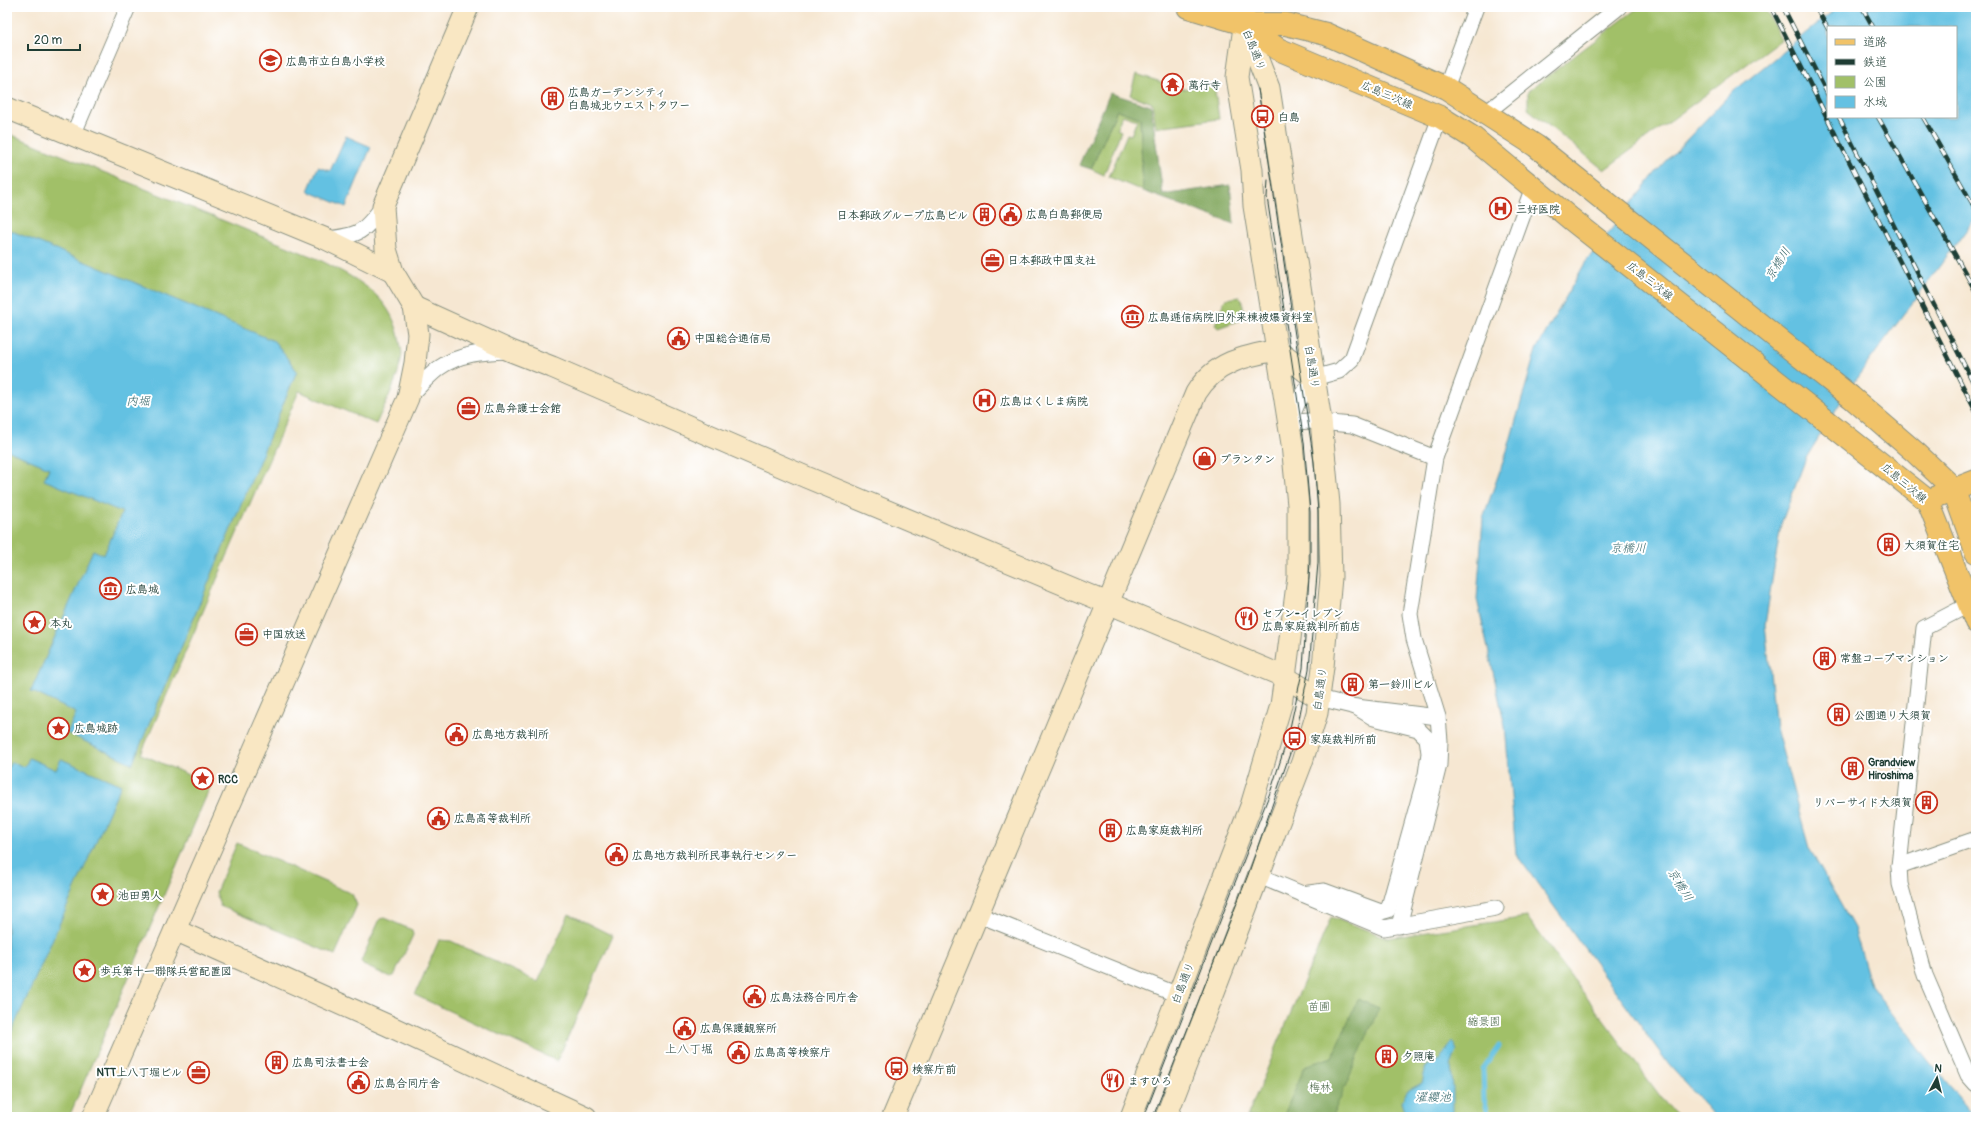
<svg xmlns="http://www.w3.org/2000/svg" width="1983" height="1124" font-family="Pangolin,'Klee One',sans-serif">
<style>
.green{fill:#a1c068;stroke:#607e4e}
.forest{fill:#80a65c;stroke:#507248}
.water{fill:#64c1e2;stroke:#427f8b;fill-rule:evenodd}
.lines{fill:none;stroke-linecap:round;stroke-linejoin:round}
.stream{stroke:#64c1e2;stroke-width:5}
.street-casing{stroke:#8a9283;stroke-width:17}
.secondary-casing{stroke:#8a9283;stroke-width:23}
.primary-casing{stroke:#8a9283;stroke-width:24}
.street{stroke:#fff;stroke-width:15}
.secondary{stroke:#f9e7c3;stroke-width:21}
.primary{stroke:#f1c369;stroke-width:22}
.tram{stroke:#1f3d34;stroke-width:1}
.rail-casing{stroke:#1f3d34;stroke-width:4.5}
.rail{stroke:#fff;stroke-width:3;stroke-dasharray:9;stroke-linecap:butt}
.labels{text-anchor:middle;dominant-baseline:central;stroke-width:4;stroke-linejoin:round;paint-order:stroke}
.street-label{font-size:11px;fill:#1f3d34;stroke:#fff}
.poi-label{font-size:11px;font-weight:bold;fill:#1f3d34;stroke:#fff;text-anchor:start}
.park-label{font-size:11px;fill:#466444;stroke:#fff}
.water-label{font-size:12px;font-style:italic;fill:#346568;stroke:#fff}
.neighbourhood-label{font-size:12px;fill:#1f3d34;stroke:#fff}
</style>
<rect width="100%" height="100%" fill="#fff"/>
<filter id="ink" filterUnits="userSpaceOnUse"><feTurbulence type="fractalNoise" baseFrequency=".025" numOctaves="2"/><feDisplacementMap in="SourceGraphic" scale="8" xChannelSelector="R" yChannelSelector="G"/><feConvolveMatrix kernelMatrix="1 2 1 2 8 2 1 2 1" color-interpolation-filters="sRGB"/></filter>
<filter id="wash" filterUnits="userSpaceOnUse"><feTurbulence type="fractalNoise" baseFrequency=".012" numOctaves="4" result="noise"/><feDisplacementMap in="SourceGraphic" scale="16" xChannelSelector="R" yChannelSelector="G"/><feGaussianBlur stdDeviation="0.9" result="paint"/><feColorMatrix in="noise" values="0 0 0 0 0 0 0 0 0 0 0 0 0 0 0 0 0 1.4 0 .05"/><feComposite in="paint" operator="in"/></filter>
<g filter="url(#wash)">
<rect width="100%" height="100%" fill="#f6e7d2"/>
<g class="green">
<path d="M1639,7h125l17,32 -177,131 -76,-61v-18z"/>
<path d="M1136,74l47,15 31,-6 5,36 -63,8 -4,-24 -22,-8z"/>
<path d="M1117,110l23,8 3,73 -34,-14 18,-43 4,1 6,-15 -15,-5 -5,14 4,2 -17,44 -13,-6z"/>
<path d="M7,133l311,126c36,19 71,33 81,78 1,6 3,13 3,18 -4,25 -16,47 -26,69l-77,-33 -158,363 70,31 -142,332h-62z"/>
<path d="M1239,297l3,2 2,17 -1,3 -25,9 -3,-3 9,-24 2,-2z"/>
<path d="M237,843l115,51 5,11 -22,50 -115,-49 -4,-14z"/>
<path d="M569,914l44,22 -56,125 -142,-66 24,-55 12,1 87,41z"/>
<path d="M1331,917l57,21 139,-21 139,187 14,13h-433z"/>
<path d="M384,918l28,12 1,5 -19,41 -4,1 -27,-12 -2,-4 19,-42z"/>
</g>
<g class="forest">
<path d="M1110,93l41,13 12,89 67,-10 4,39 -91,-33 -3,-73 -23,-8 -26,59 -12,-4z"/>
<path d="M1358,999l21,9 -47,109h-49l22,-51 27,-9z"/>
</g>
<g class="water">
<path d="M1838,7h138v210l-126,170 -44,71 -25,66 -16,101 11,103 33,120 45,80 17,58 56,73 49,58h-260l-47,-52 -153,-211 -11,-128 -28,-127 6,-81 25,-70 28,-98 49,-87 72,-92 72,-76zM1828,27h128v90h-128z"/>
<path d="M346,136l25,11 -25,60 -38,-16 10,-24 12,4z"/>
<path d="M7,229l267,112 23,30 -165,394 -1,-2 -64,-30 9,-20 -45,-22 62,-141 11,5 18,-43 -78,-32 5,-12 -42,-18z"/>
<path d="M29,758l27,12 5,-11 60,26 -114,257v-272l4,-8 14,5z"/>
<path d="M1452,1041l5,9 -6,16 2,22v29h-46l-5,-16 5,-10 15,-8 4,-17 13,-6z"/>
</g>
<g class="lines">
<path class="stream" d="M1489,1117l-5,-18 -1,-30 16,-23"/>
</g>
</g>
<g filter="url(#ink)">
<g class="lines">
<defs>
<g id="street">
<path d="M1446,88l30,-81"/>
<path d="M1486,113l133,-106"/>
<path d="M73,135l55,-128"/>
<path d="M326,239c33,-3 38,-7 57,-33"/>
<path d="M408,398c10,-10 20,-22 31,-30 21,-15 45,-16 69,-17"/>
<path d="M1289,423l9,-21 16,-24 25,-7 13,-12 88,-242"/>
<path d="M1289,423l19,-2 44,4 83,33"/>
<path d="M1970,604l-46,24 -25,238 1,18 25,91 43,100 8,9"/>
<path d="M1319,698l37,9 82,10"/>
<path d="M1899,866l77,-27"/>
<path d="M1259,876l125,52 112,-20"/>
<path d="M1302,894l22,-3 57,21 7,-2 38,-136 3,-21 -2,-15 -9,-9 -44,-11 -18,-11"/>
<path d="M977,914l201,81"/>
<path d="M1399,926l40,-161 1,-24 -2,-24 -24,-78 -4,-25 25,-156 98,-271"/>
</g>
<g id="secondary">
<path d="M7,108l319,131 67,33"/>
<path d="M414,307l97,44 41,16 254,110 479,200 34,21"/>
<path d="M175,930l212,95 199,92"/>
<path d="M93,1117l315,-719 7,-35 3,-29 -4,-27 -21,-35 -7,-23 -3,-43 85,-199"/>
<path d="M893,1117l303,-724c19,-31 48,-37 82,-43l36,28"/>
<path d="M1131,1117l120,-311 30,-101 4,-28 13,-100v-72l-6,-61 -38,-238 -2,-36 -15,-93 7,-50"/>
<path d="M1166,1117l136,-355 15,-49 6,-46 8,-90 -2,-73 -8,-83 -52,-333 -25,-64"/>
</g>
<g id="primary">
<path d="M1188,7l56,17h42l40,10 120,54 90,58 315,251 65,56 37,35 23,64"/>
<path d="M1244,24l34,25 162,68 32,20 99,82 357,282 48,121"/>
<path d="M1940,495l36,-14"/>
</g>
</defs>
<use href="#street" class="street-casing"/>
<use href="#secondary" class="secondary-casing"/>
<use href="#primary" class="primary-casing"/>
<use href="#street" class="street"/>
<use href="#secondary" class="secondary"/>
<use href="#primary" class="primary"/>
<g class="tram">
<path d="M1144,1117l127,-327 17,-53 15,-69 7,-106v-50l-6,-70 -37,-245 1,-17"/>
<path d="M1153,1117l95,-242 47,-136 14,-70 9,-106v-51l-4,-50 -56,-373"/>
</g>
<defs>
<g id="rail">
<path d="M1771,7l205,405"/>
<path d="M1783,7l45,88"/>
<path d="M1816,7l12,22"/>
<path d="M1862,7l11,20"/>
<path d="M1839,117l137,271"/>
<path d="M1878,117l98,175"/>
<path d="M1923,117l53,93"/>
</g>
</defs>
<use href="#rail" class="rail-casing"/>
<use href="#rail" class="rail"/>
</g>
</g>
<defs>
<symbol id="school-ring" viewBox="-11 -11 22 22"><circle r="9.5" fill="#fff" stroke="#c8321e" stroke-width="1.5"/><path d="M0-5L7-2L0 1L-7-2ZM-4 1L0 2.5L4 1V4Q0 6-4 4Z" fill="#c8321e"/></symbol>
<symbol id="temple-ring" viewBox="-11 -11 22 22"><circle r="9.5" fill="#fff" stroke="#c8321e" stroke-width="1.5"/><path d="M0-6L5-2H3V0L6.5 2.5H4V6H1.5V3h-3V6H-4V2.5H-6.5L-3 0V-2H-5Z" fill="#c8321e"/></symbol>
<symbol id="building-ring" viewBox="-11 -11 22 22"><circle r="9.5" fill="#fff" stroke="#c8321e" stroke-width="1.5"/><path d="M-4-6H4V6H1V3H-1V6H-4ZM-2.5-4.3h1.7v1.8h-1.7ZM.8-4.3h1.7v1.8H.8ZM-2.5-1h1.7V.8h-1.7ZM.8-1h1.7V.8H.8Z" fill="#c8321e"/></symbol>
<symbol id="bus-ring" viewBox="-11 -11 22 22"><circle r="9.5" fill="#fff" stroke="#c8321e" stroke-width="1.5"/><path d="M-5-6H5V4H4V6H2V4H-2V6H-4V4H-5ZM-3.5-4V0h7V-4ZM-3.5 1.2v1.5H-2V1.2ZM2 1.2v1.5H3.5V1.2Z" fill="#c8321e"/></symbol>
<symbol id="hospital-ring" viewBox="-11 -11 22 22"><circle r="9.5" fill="#fff" stroke="#c8321e" stroke-width="1.5"/><path d="M-5-5h3v3.5h4V-5h3V5h-3V1.5h-4V5h-3Z" fill="#c8321e"/></symbol>
<symbol id="civic-ring" viewBox="-11 -11 22 22"><circle r="9.5" fill="#fff" stroke="#c8321e" stroke-width="1.5"/><path d="M-.6-6.5H3V-4.5H.6V-3L4-1V1h2V6H-6V1h2V-1L-.6-3ZM-1.2 2.5V6h2.4V2.5Z" fill="#c8321e"/></symbol>
<symbol id="office-ring" viewBox="-11 -11 22 22"><circle r="9.5" fill="#fff" stroke="#c8321e" stroke-width="1.5"/><path d="M-6-3h4V-5.5h4V-3h4V5H-6ZM-1-4.5V-3h2v-1.5ZM-6 0V1H6V0Z" fill="#c8321e"/></symbol>
<symbol id="museum-ring" viewBox="-11 -11 22 22"><circle r="9.5" fill="#fff" stroke="#c8321e" stroke-width="1.5"/><path d="M0-6L6-3V-2H-6V-3ZM-5-1h2V3h-2ZM-1-1h2V3h-2ZM3-1h2V3H3ZM-6 4H6V6H-6Z" fill="#c8321e"/></symbol>
<symbol id="shop-ring" viewBox="-11 -11 22 22"><circle r="9.5" fill="#fff" stroke="#c8321e" stroke-width="1.5"/><path d="M-5-2.5h2.3a2.7 3.5 0 0 1 5.4 0H5L5.5 6h-11ZM-1.5-2.5h3a1.5 2.3 0 0 0-3 0Z" fill="#c8321e"/></symbol>
<symbol id="restaurant-ring" viewBox="-11 -11 22 22"><circle r="9.5" fill="#fff" stroke="#c8321e" stroke-width="1.5"/><path d="M-5-6h1v4h1v-4h1v4h1v-4h1v5L-1.5 .5V6h-2V.5L-5-1ZM5-6V6H3V1.5H1.5Q1.5-4 5-6Z" fill="#c8321e"/></symbol>
<symbol id="sight-ring" viewBox="-11 -11 22 22"><circle r="9.5" fill="#fff" stroke="#c8321e" stroke-width="1.5"/><path d="M0-6L1.8-2.2L6-1.7L2.9 1.2L3.7 5.4L0 3.3L-3.7 5.4L-2.9 1.2L-6-1.7L-1.8-2.2Z" fill="#c8321e"/></symbol>
</defs>
<g fill-rule="evenodd">
<use href="#school-ring" x="258" y="48" width="25" height="25"/>
<use href="#temple-ring" x="1160" y="72" width="25" height="25"/>
<use href="#building-ring" x="540" y="86" width="25" height="25"/>
<use href="#bus-ring" x="1250" y="104" width="25" height="25"/>
<use href="#hospital-ring" x="1488" y="196" width="25" height="25"/>
<use href="#civic-ring" x="998" y="202" width="25" height="25"/>
<use href="#building-ring" x="972" y="202" width="25" height="25"/>
<use href="#office-ring" x="980" y="248" width="25" height="25"/>
<use href="#museum-ring" x="1120" y="304" width="25" height="25"/>
<use href="#civic-ring" x="666" y="326" width="25" height="25"/>
<use href="#hospital-ring" x="972" y="388" width="25" height="25"/>
<use href="#office-ring" x="456" y="396" width="25" height="25"/>
<use href="#shop-ring" x="1192" y="446" width="25" height="25"/>
<use href="#building-ring" x="1876" y="532" width="25" height="25"/>
<use href="#museum-ring" x="98" y="576" width="25" height="25"/>
<use href="#restaurant-ring" x="1234" y="606" width="25" height="25"/>
<use href="#sight-ring" x="22" y="610" width="25" height="25"/>
<use href="#office-ring" x="234" y="622" width="25" height="25"/>
<use href="#building-ring" x="1812" y="646" width="25" height="25"/>
<use href="#building-ring" x="1340" y="672" width="25" height="25"/>
<use href="#building-ring" x="1826" y="702" width="25" height="25"/>
<use href="#sight-ring" x="46" y="716" width="25" height="25"/>
<use href="#civic-ring" x="444" y="722" width="25" height="25"/>
<use href="#bus-ring" x="1282" y="726" width="25" height="25"/>
<use href="#building-ring" x="1840" y="756" width="25" height="25"/>
<use href="#sight-ring" x="190" y="766" width="25" height="25"/>
<use href="#building-ring" x="1914" y="790" width="25" height="25"/>
<use href="#civic-ring" x="426" y="806" width="25" height="25"/>
<use href="#building-ring" x="1098" y="818" width="25" height="25"/>
<use href="#civic-ring" x="604" y="842" width="25" height="25"/>
<use href="#sight-ring" x="90" y="882" width="25" height="25"/>
<use href="#sight-ring" x="72" y="958" width="25" height="25"/>
<use href="#civic-ring" x="742" y="984" width="25" height="25"/>
<use href="#civic-ring" x="672" y="1016" width="25" height="25"/>
<use href="#civic-ring" x="726" y="1040" width="25" height="25"/>
<use href="#building-ring" x="1374" y="1044" width="25" height="25"/>
<use href="#building-ring" x="264" y="1050" width="25" height="25"/>
<use href="#bus-ring" x="884" y="1056" width="25" height="25"/>
<use href="#office-ring" x="186" y="1060" width="25" height="25"/>
<use href="#restaurant-ring" x="1100" y="1068" width="25" height="25"/>
<use href="#civic-ring" x="346" y="1070" width="25" height="25"/>
</g>
<g class="labels">
<g class="street-label">
<text transform="translate(1254 50) rotate(68)">白島通り</text>
<text transform="translate(1387 95) rotate(23)">広島三次線</text>
<text transform="translate(1650 281) rotate(38)">広島三次線</text>
<text transform="translate(1312 367) rotate(81)">白島通り</text>
<text transform="translate(1904 483) rotate(40)">広島三次線</text>
<text transform="translate(1320 689) rotate(-82)">白島通り</text>
<text transform="translate(1183 983) rotate(-69)">白島通り</text>
</g>
<g class="poi-label">
<text x="286" y="61">広島市立白島小学校</text>
<text x="1188" y="85">萬行寺</text>
<text x="568" y="92">広島ガーデンシティ<tspan x="568" dy="13">白島城北ウエストタワー</tspan></text>
<text x="1278" y="117">白島</text>
<text x="1516" y="209">三好医院</text>
<text x="1026" y="214">広島白島郵便局</text>
<text x="968" y="215" text-anchor="end">日本郵政グループ広島ビル</text>
<text x="1008" y="260">日本郵政中国支社</text>
<text x="1148" y="317">広島逓信病院旧外来棟被爆資料室</text>
<text x="694" y="338">中国総合通信局</text>
<text x="1000" y="401">広島はくしま病院</text>
<text x="484" y="408">広島弁護士会館</text>
<text x="1220" y="459">プランタン</text>
<text x="1904" y="545">大須賀住宅</text>
<text x="126" y="589">広島城</text>
<text x="1262" y="613">セブン-イレブン<tspan x="1262" dy="13">広島家庭裁判所前店</tspan></text>
<text x="50" y="623">本丸</text>
<text x="262" y="634">中国放送</text>
<text x="1840" y="658">常盤コープマンション</text>
<text x="1368" y="684">第一鈴川ビル</text>
<text x="1854" y="715">公園通り大須賀</text>
<text x="74" y="728">広島城跡</text>
<text x="472" y="734">広島地方裁判所</text>
<text x="1310" y="739">家庭裁判所前</text>
<text x="1868" y="762">Grandview<tspan x="1868" dy="13">Hiroshima</tspan></text>
<text x="218" y="779">RCC</text>
<text x="1912" y="802" text-anchor="end">リバーサイド大須賀</text>
<text x="454" y="818">広島高等裁判所</text>
<text x="1126" y="830">広島家庭裁判所</text>
<text x="632" y="855">広島地方裁判所民事執行センター</text>
<text x="118" y="895">池田勇人</text>
<text x="100" y="971">歩兵第十一聯隊兵営配置図</text>
<text x="770" y="997">広島法務合同庁舎</text>
<text x="700" y="1028">広島保護観察所</text>
<text x="754" y="1052">広島高等検察庁</text>
<text x="1402" y="1056">夕照庵</text>
<text x="292" y="1062">広島司法書士会</text>
<text x="912" y="1069">検察庁前</text>
<text x="182" y="1072" text-anchor="end">NTT上八丁堀ビル</text>
<text x="1128" y="1081">ますひろ</text>
<text x="374" y="1083">広島合同庁舎</text>
</g>
<g class="park-label">
<text x="1319" y="1006">苗圃</text>
<text x="1484" y="1021">縮景園</text>
<text x="1320" y="1087">梅林</text>
</g>
<g class="water-label">
<text transform="translate(1778 264) rotate(-58)">京橋川</text>
<text x="138" y="401">内堀</text>
<text x="1628" y="548">京橋川</text>
<text transform="translate(1680 885) rotate(58)">京橋川</text>
<text x="1433" y="1097">濯纓池</text>
</g>
<g class="neighbourhood-label">
<text x="689" y="1049">上八丁堀</text>
</g>
</g>
<rect width="1983" height="1124" fill="none" stroke="#fff" stroke-width="24"/>
<rect x="1827" y="26" width="130" height="92" fill="#ffffff" stroke="#a5b1ae"/>
<rect x="1835" y="39" width="20" height="6" fill="#f1c369" stroke="#a5b1ae"/>
<text x="1863" y="46" font-size="12" fill="#1f3d34">道路</text>
<rect x="1835" y="59" width="20" height="6" fill="#1f3d34" stroke="#a5b1ae"/>
<text x="1863" y="66" font-size="12" fill="#1f3d34">鉄道</text>
<rect x="1835" y="76" width="20" height="12" fill="#a1c068" stroke="#a5b1ae"/>
<text x="1863" y="86" font-size="12" fill="#1f3d34">公園</text>
<rect x="1835" y="96" width="20" height="12" fill="#64c1e2" stroke="#a5b1ae"/>
<text x="1863" y="106" font-size="12" fill="#1f3d34">水域</text>
<g transform="translate(1937 1078) rotate(7)" stroke="#ffffff" stroke-width="3" paint-order="stroke">
<path d="M0-3L7 15L0 10L-7 15Z" fill="#1f3d34"/>
<text y="-6" font-size="11" font-weight="bold" text-anchor="middle" fill="#1f3d34">N</text>
</g>
<path d="M28 44v6h52v-6" fill="none" stroke="#1f3d34" stroke-width="2"/>
<text x="34" y="44" font-size="12" fill="#1f3d34" stroke="#ffffff" stroke-width="3" paint-order="stroke">20 m</text>
</svg>
